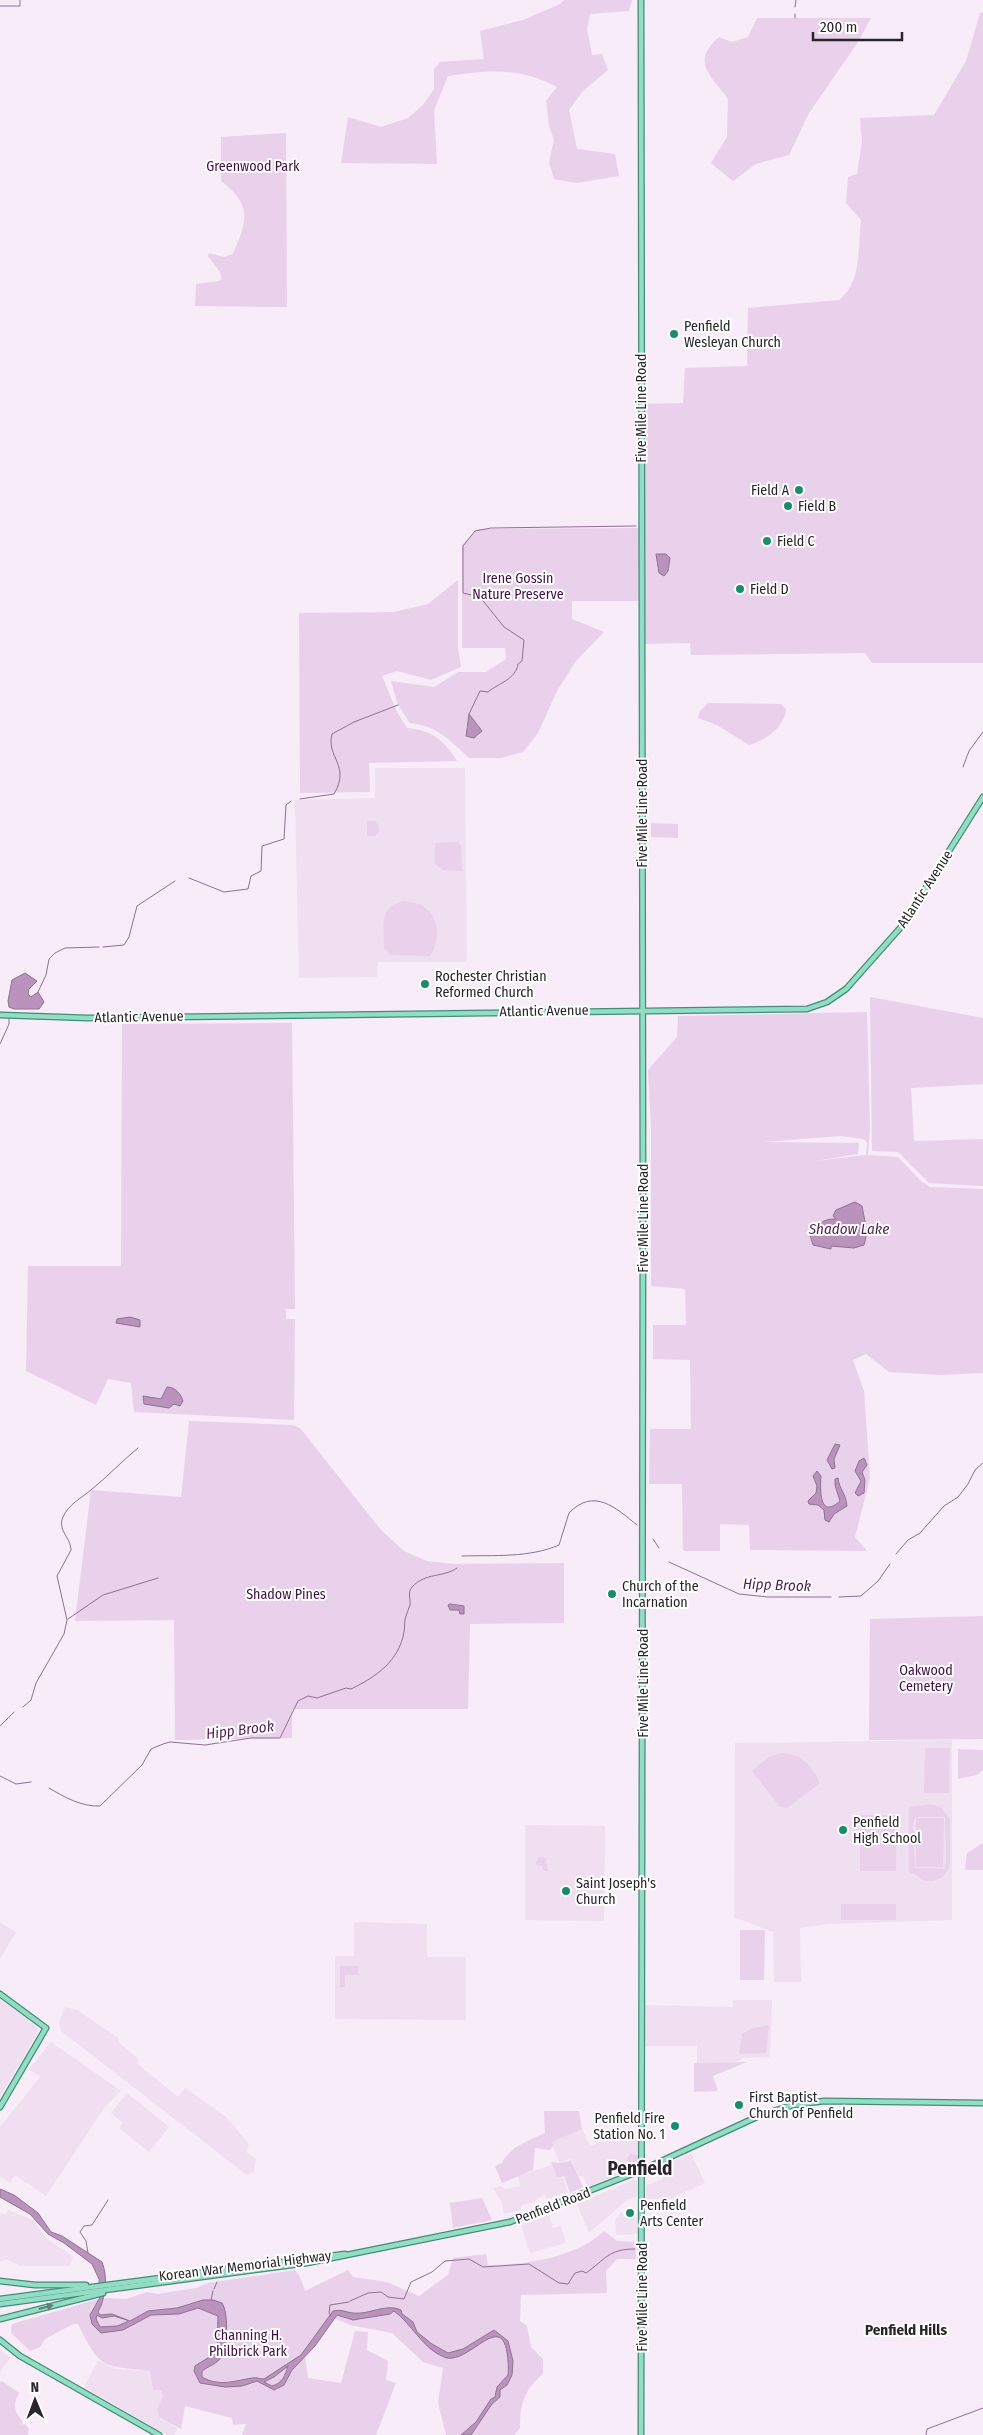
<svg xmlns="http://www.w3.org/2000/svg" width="983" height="2435" font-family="'Fira Sans Condensed',sans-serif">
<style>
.built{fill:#f0dff1}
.green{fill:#e9d0eb;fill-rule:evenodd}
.water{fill:#ba93bd;stroke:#8e7291;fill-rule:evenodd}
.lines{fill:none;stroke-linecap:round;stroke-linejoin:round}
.stream{stroke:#8e7291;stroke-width:1}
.major-casing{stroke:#408e76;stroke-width:7}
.major{stroke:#94ddc5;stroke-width:4.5}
.oneway{fill:#5e8178}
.poi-dot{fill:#1a8c6d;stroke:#fff;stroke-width:2}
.labels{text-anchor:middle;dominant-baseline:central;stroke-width:4;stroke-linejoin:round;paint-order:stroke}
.park-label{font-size:14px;fill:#411146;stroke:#fff}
.poi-label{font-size:14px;fill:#29252a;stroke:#fff;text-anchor:start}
.street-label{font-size:14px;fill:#29252a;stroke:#fff}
.water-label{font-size:15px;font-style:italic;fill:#4f1f54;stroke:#fff}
.neighbourhood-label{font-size:15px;font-weight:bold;fill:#29252a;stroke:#fff}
.district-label{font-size:19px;font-weight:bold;fill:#29252a;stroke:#fff}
</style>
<rect width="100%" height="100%" fill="#f7ecf8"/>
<g class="built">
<path d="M375,768h90l2,194h-89l-1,15 -78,1 -4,-178 80,-2z"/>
<path d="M952,1740v180l-124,4 -28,4 1,54h-27l-1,-50 -39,-15 1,-174z"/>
<path d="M525,1825l80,1 -1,95 -79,-1z"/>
<path d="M0,1922l16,10 -16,27z"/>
<path d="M354,1922l73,2v33h39v63l-131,-1v-63h19z"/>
<path d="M0,1999l36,27 2,6 -38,65z"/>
<path d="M733,2000h39l-2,57 -27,1 -6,4 -40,1v-17h-53l1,-41 88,2z"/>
<path d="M65,2007l12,3 41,28v4l20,17 1,6 39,32 7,-9 41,29 23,27 -3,8 10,7 -2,13 -7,3 -186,-144 -2,-8z"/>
<path d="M51,2042l70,49 -17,17 -58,88 -31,-21 -5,8 -10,-7v-49l40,-50 -11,-8z"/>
<path d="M127,2093l42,34 -20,25 -30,-24 4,-5 -12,-10z"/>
<path d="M582,2129l8,17 25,-10h25l-1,18 -8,-1 -4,5 5,11 -42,17 -3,-1 -4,-9 -4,1 -8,-19 -11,5 -9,-21z"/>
<path d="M691,2153l14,30 -31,14v2h-28v-14l17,-6 -5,-11z"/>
<path d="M552,2165l5,14 6,-2 5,15 -21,7 -3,-4 -13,8 -10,2v5l-17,4 -2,-11 -9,-15 9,-2 3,3 15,-3 -2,-10z"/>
<path d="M635,2179l2,2v16l-9,2 -39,34 -12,-29z"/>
<path d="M8,2210l25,10 14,19 27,18 -5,9h-48l-15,-7 -6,3v-49l6,2z"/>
<path d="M622,2212l2,5h13v17l-21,1 -1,-16z"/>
<path d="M549,2215l4,13 8,-2 5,17 -36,10 -9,-28z"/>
<path d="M0,2350l11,7 -11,15z"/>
<path d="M98,2360l18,9 34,2 3,19h8l2,6 -6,13 2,8 18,11 -2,7h-8l-83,-48z"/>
</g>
<g class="green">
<path d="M564,0h68l-3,11 -39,3 -3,15 5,26 10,-1 6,16 -25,21 -14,19 8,39 38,5 4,22 -42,7 -23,-4 -5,-17 5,-22 -5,-15 -3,-24 11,-14c-39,-20 -67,-17 -109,-11l-14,34 3,54 -96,-1 7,-46 33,10 27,-9 15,-13 11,-16v-20l6,-7 44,-3 -4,-28 43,-11 37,-16z"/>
<path d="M983,12v651h-111l-7,-10 -174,2 -1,-12 -46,1v-240l39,-1 2,-35 62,-2 1,-58 91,-8c23,-17 19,-54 22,-80l-15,-17 2,-26 9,-3 5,-32 -2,-24 74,-3 32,-54 14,-48z"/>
<path d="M757,18h114l-13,24 -49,71 -20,42 -33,9 -23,17 -22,-18 16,-26 1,-38c-17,-24 -38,-37 -9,-62l13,5 16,-5z"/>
<path d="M286,133l1,174 -92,-1 1,-22 23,-3 3,-2 -2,-7 -12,-16 1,-3 15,4 9,-3c14,-33 20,-49 -12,-73v-44z"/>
<path d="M639,528v73h-67v18l32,13 -28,29 -19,30 -19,42 -15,19 -22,6h-32c-20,-18 -31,-32 -59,-35l-12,-18 -7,-24 43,6 24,-15h28l20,-13 -1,-11h-43v-103l15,-16zM470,714l11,20 -7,4 -7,-2 -1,-9z"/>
<path d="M458,580v68l3,19 -30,13 -34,-9 -15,5 15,36 10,16c25,2 38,13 50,33l-88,2 1,29 -70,1 -1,-180 95,-1 34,-8z"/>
<path d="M708,703l73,1 5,5c-1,18 -20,31 -37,36l-32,-20 -19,-7 2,-7z"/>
<path d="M367,821h8l4,5v6l-4,4h-8z"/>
<path d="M651,823l27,1v14l-27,-1z"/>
<path d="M458,842l3,3 1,26 -19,-1 -8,-6v-21z"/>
<path d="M405,901c5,1 12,2 16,4 19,11 20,35 9,51l-39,-1 -7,-7c0,-23 -6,-42 21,-47z"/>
<path d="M870,997l113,21v66l-72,4 3,53 69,-2v47l-54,-3 -31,-31 -26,-1z"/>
<path d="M867,1012l3,115 -2,28 30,2 23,24 9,6 53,2v184l-43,2 -51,-3 -23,-18 -13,6 11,31 6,87 -15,59 12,14 -117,-1 -1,-25 -29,-1v27h-37l-1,-67h-33l1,-55h41l-1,-69 -37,-1v-34h33l-1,-36 -34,-3v-160l-3,-56 29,-33 1,-21zM840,1136l24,3 3,4 -1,12 -51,6 43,-7 1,-11 -96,-1z"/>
<path d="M292,1023l3,286h-9v10h9l-1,101 -160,-8 -3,-29 -23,-4 -12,26 -70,-34 2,-105h93l1,-242z"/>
<path d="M189,1421l104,4 7,3 81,102 23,21 23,10 27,3 110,-1v60l-94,1 -2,85h-176v29l-117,2 -1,-120 -99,1 16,-131 90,7z"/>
<path d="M983,1616v123l-114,1 1,-121z"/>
<path d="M925,1748h25l-1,45h-25z"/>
<path d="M958,1749l25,1v20l-6,5 -19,4z"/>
<path d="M781,1753c22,1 29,11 39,30l-33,25 -7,-1 -28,-36 15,-13z"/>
<path d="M930,1804l11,3 9,12v48l-7,10 -10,4h-8l-11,-7h-5v-67zM915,1817h30l1,44 -2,8 -29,-1 -2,-44z"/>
<path d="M860,1815h37l-1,56h-36z"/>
<path d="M916,1818h28l-1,49h-27z"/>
<path d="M983,1843v27h-18l2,-17z"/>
<path d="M539,1857l7,1 2,13h-4l-2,-5 -7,-2z"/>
<rect x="841" y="1904" width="55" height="16"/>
<path d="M740,1930h25l-1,50h-24z"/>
<path d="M340,1966h18v9h-13v12h-5z"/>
<path d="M769,2025l-3,28 -27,1 3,-20 11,-6z"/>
<path d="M747,2062l-34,14 5,15 -24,1v-29z"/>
<path d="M544,2111h35l3,18 -30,13 1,4 -3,4 -15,-2 -2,22 -31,13 -7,-17 7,-3c7,-16 28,-23 43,-30z"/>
<path d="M631,2153l7,2v9l-7,3 -4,-9z"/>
<path d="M570,2158l13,29 -13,6 -6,-17 -7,2 -6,-16 9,1 10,-2z"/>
<path d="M482,2198l10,22 -39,8 -3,-25z"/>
<path d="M604,2231l13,10 18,1 1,17h-19l-11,12 1,22 -86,2 -1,26 7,5 4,21 12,12v15c-19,16 -23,30 -23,54l-6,7h-68l-8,-32 5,-35 -20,-6 -31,-29 -42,-8 -16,-7 -13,20 -16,18 3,22 33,5 14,-52 13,1 -1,18 21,11 -2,19 10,3 -20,52h-134l4,-11 -13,1 -1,-7 -47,-12 -4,23 -22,-12 -2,-8 6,-13 -2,-6h-8l-3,-19c-49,-6 -49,-1 -72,-47h-5l-28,15 -5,8 -10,4 -19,-18 1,-9 87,-25 -8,10v9l9,-3 -2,-3 7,-14 21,1 21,-7 11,2 38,-6 12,-5 87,-13 5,7 5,14 43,-21 5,7 34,5 32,14 29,-21 5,-17 33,-4 2,11c37,0 88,-7 116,-34z"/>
<path d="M2,2381l17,12c-9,16 -1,23 10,36l-1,6h-28v-53z"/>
</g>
<g class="water">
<path d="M656,554h10l4,4 -2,13 -4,5 -5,-3z"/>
<path d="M469,714l13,17 -8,7 -8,-2z"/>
<path d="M25,973l12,8 -8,8 -1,5 3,3 7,-5 6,10 -5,7h-25l-5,-2 -1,-6 4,-21z"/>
<path d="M855,1202l7,4c2,13 7,25 2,39l-10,3 -23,-2v3l-18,-4 -3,-10c6,-9 13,-17 26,-16l-3,-3 3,-6z"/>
<path d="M130,1317l10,3v7l-24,-4 1,-4z"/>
<path d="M167,1387c8,0 14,7 16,14l-3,5 -6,-2 -5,4 -25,-4 -1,-8 18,3z"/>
<path d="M835,1444l5,1 -6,14 1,9 -3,1 -5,-9z"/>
<path d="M864,1458l3,7 -5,7 3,8 -1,13 -6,3 -3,-3 6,-12 -6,-10 4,-10z"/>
<path d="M817,1471l4,5c-1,13 -2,44 19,25l-5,-16v-6l3,-1c1,11 8,15 9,28l-13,8 -5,8 -4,-2 -1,-10 -6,-5 -9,-1 -1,-3 8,-8 1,-7 -4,-10z"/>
<path d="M450,1604l14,2v8h-4l-1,-4h-9l-2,-5z"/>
<path d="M0,2189l14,6 24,18 13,19 11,4 40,26c6,15 4,36 -4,50l2,3 12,-1 18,7 18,-10 29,-3 26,-8h10l9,3c7,10 6,47 -3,57 -5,5 -12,7 -17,11v6c17,10 32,4 50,1 5,-1 7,1 12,1l37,-24 32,-44c8,-2 12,1 20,2 16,2 33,-10 48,-3l1,4 11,8 4,10 15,12 16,9 15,-4 31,-19 14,11 5,20 -1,14 -5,10 -7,5v7l-8,7 -21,31h-10l15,-13 15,-23 4,-2 2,-10 11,-12c1,-8 0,-15 -1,-23 -7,-41 -40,15 -63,5 -21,-8 -33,-34 -50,-46l-4,3 -37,6 -16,-5 -22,31 -23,24 -8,15 -10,5 -17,-9 -15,5 -17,1 -25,-4 -6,-12 1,-5 22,-14 1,-36 -20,-8 -19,6 -28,1 -28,15 -22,3 -9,-9 -2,-9 10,-18 -1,-18 -7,-15 -28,-21 -16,-9 -18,-20 -30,-17zM97,2315l5,3 12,-2 13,4v2l-10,4 -17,1 -4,-8zM288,2366c-3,9 -5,17 -16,20l-8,-4 10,-5z"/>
</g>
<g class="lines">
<g class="stream">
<path d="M0,6h20v-6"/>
<path d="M795,7l1,-7"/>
<path d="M795,18v-4"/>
<path d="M469,714l11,-23 8,1c11,-9 28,-13 30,-28l4,-3 2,-21 -20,-13 -24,-30 -17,-4v-47l12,-15 16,-3 145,-2"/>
<path d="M963,767l6,-16 14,-19"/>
<path d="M300,799l34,-5c17,-29 -8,-36 -2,-60l22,-12 44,-17"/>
<path d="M189,878l35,14 24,-3 3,-13 10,-5 1,-25 22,-7 2,-34 5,-4"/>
<path d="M103,947l21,-2 5,-8 8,-31 38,-25"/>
<path d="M38,992l8,-17 3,-16 6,-6 10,-5 34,-1"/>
<path d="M0,1044l9,-20v-6"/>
<path d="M653,1539l6,9"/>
<path d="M896,1554l12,-14 12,-7 24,-27 14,-9 10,-13 7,-14 8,-7"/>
<path d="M462,1556c32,-1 67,2 97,-11l10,-32c25,-26 47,-5 68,12"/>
<path d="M669,1562l70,32 29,3h63"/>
<path d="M839,1597l22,-1 17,-15 12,-17"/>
<path d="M68,1619l35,-24 55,-17"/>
<path d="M23,1707l8,-7 5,-17 28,-49 3,-14 -10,-44 14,-26c0,-12 -14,-20 -8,-33 5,-12 18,-19 28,-27 16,-13 31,-29 47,-42"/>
<path d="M0,1726l14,-14"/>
<path d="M0,1776l16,8 15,-2"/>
<path d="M49,1788c15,9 33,19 51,18l42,-41 9,-16 12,-5 7,-2 35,3 46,-7h29l18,-37 10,-5 9,2 29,-10 5,1c25,-12 48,-28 53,-57 1,-5 0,-11 2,-16 1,-4 3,-7 4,-11 1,-6 -3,-12 2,-18 14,-15 31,-9 45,-19"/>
<path d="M88,2253l-2,-12 -6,-9 4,-6 8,-1 16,-25"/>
<path d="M214,2289l3,-7"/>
<path d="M211,2300l2,-9"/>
<path d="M350,2301l18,-8 13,-1 7,5 16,2 7,-17 21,-10 13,-11 24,-2 14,8 46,-3 30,19 9,1 7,-11 7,-2 4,2c20,-14 22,-24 49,-24"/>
<path d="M331,2316l-2,-3 1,-8 19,-3"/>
<path d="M926,2435l1,-6 56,-21"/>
</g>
<defs>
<g id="major">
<path d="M641,0l2,1207 -2,1228"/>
<path d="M0,1015l88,3 719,-9 20,-7 19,-13 55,-62 82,-130"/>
<path d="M0,1994l46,34 -46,79"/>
<path d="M0,2281l35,4h51"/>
<path d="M0,2299l345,-45"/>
<path d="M0,2304l307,-41 203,-41 132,-52 119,-55 32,-10 31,-4 159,2"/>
<path d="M0,2319l103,-26"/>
<path d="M0,2340l20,16 139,79"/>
</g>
</defs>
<use href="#major" class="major-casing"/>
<use href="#major" class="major"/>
</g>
<defs><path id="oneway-solid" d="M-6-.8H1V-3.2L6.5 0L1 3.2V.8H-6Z" transform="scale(1.25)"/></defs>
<use class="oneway" href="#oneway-solid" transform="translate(46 2307) rotate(-15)"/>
<g class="poi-dot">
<circle cx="674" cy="334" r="5"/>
<circle cx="799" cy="490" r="5"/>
<circle cx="788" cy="506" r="5"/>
<circle cx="767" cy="541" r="5"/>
<circle cx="740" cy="589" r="5"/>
<circle cx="425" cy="984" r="5"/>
<circle cx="612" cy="1594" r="5"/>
<circle cx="843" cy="1830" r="5"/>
<circle cx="566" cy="1891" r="5"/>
<circle cx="739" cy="2105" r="5"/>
<circle cx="675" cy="2126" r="5"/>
<circle cx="630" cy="2213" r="5"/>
</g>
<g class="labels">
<g class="park-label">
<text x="253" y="166">Greenwood Park</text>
<text x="518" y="578">Irene Gossin<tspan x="518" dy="16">Nature Preserve</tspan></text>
<text x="286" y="1594">Shadow Pines</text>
<text x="926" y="1670">Oakwood<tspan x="926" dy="16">Cemetery</tspan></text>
<text x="248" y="2335">Channing H.<tspan x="248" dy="16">Philbrick Park</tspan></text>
</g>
<g class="poi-label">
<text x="684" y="326">Penfield<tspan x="684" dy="16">Wesleyan Church</tspan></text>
<text x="789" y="490" text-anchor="end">Field A</text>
<text x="798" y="506">Field B</text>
<text x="777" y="541">Field C</text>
<text x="750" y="589">Field D</text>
<text x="435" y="976">Rochester Christian<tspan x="435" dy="16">Reformed Church</tspan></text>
<text x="622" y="1586">Church of the<tspan x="622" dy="16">Incarnation</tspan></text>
<text x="853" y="1822">Penfield<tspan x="853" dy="16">High School</tspan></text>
<text x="576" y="1883">Saint Joseph's<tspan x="576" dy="16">Church</tspan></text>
<text x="749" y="2097">First Baptist<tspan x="749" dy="16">Church of Penfield</tspan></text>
<text x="665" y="2118" text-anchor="end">Penfield Fire<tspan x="665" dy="16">Station No. 1</tspan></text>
<text x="640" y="2205">Penfield<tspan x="640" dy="16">Arts Center</tspan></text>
</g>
<g class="street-label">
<text transform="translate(641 408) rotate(-90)">Five Mile Line Road</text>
<text transform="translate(642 813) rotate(-90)">Five Mile Line Road</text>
<text transform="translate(925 889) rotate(-57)">Atlantic Avenue</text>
<text transform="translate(544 1011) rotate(-1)">Atlantic Avenue</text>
<text transform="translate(139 1017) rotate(-1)">Atlantic Avenue</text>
<text transform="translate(643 1218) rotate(-90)">Five Mile Line Road</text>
<text transform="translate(643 1683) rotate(-90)">Five Mile Line Road</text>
<text transform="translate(553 2206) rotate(-21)">Penfield Road</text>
<text transform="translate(245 2266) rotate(-7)">Korean War Memorial Highway</text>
<text transform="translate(642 2297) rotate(-90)">Five Mile Line Road</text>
</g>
<g class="water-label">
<text x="849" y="1229">Shadow Lake</text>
<text transform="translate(777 1585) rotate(2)">Hipp Brook</text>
<text transform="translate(240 1730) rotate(-7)">Hipp Brook</text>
</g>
<g class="neighbourhood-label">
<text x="906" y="2330">Penfield Hills</text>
</g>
<g class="district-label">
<text x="640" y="2168">Penfield</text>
</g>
</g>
<g transform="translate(35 2400) rotate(359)" stroke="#ffffff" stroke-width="4" paint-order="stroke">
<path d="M0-4L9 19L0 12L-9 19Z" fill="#29252a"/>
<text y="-8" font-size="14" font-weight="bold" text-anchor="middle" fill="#29252a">N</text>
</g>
<path d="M813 32v8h89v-8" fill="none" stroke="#29252a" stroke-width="2.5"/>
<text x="820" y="32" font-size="15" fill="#29252a" stroke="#ffffff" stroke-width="4" paint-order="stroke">200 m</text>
</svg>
